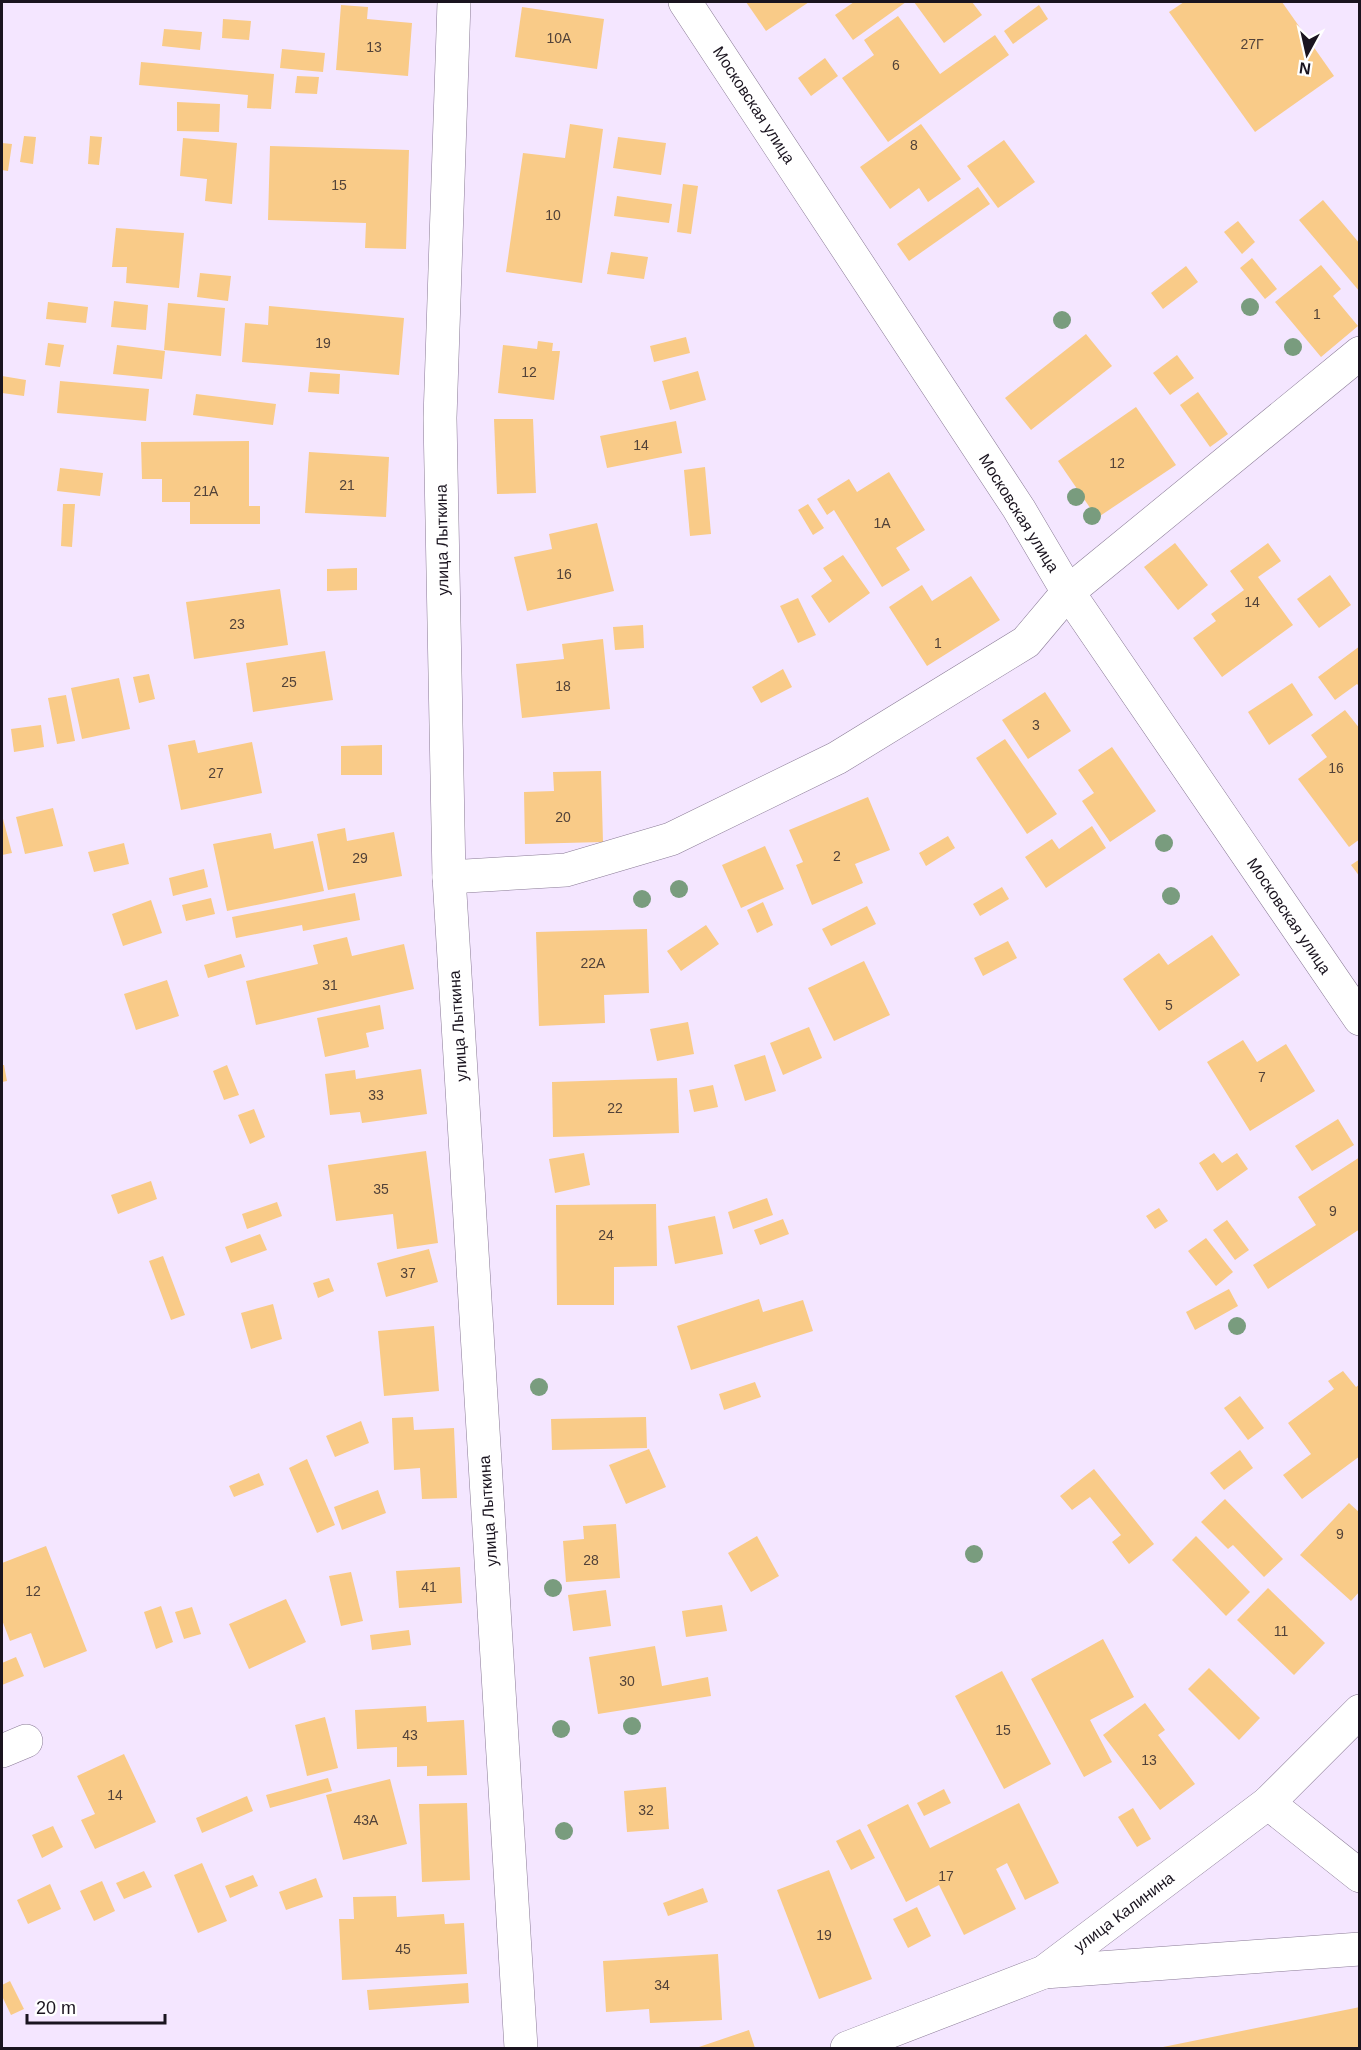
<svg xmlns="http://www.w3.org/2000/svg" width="1361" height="2050" font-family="Helvetica,sans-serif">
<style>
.building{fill:#f9cb88}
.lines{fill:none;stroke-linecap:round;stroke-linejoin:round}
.minor-casing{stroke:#8a7b96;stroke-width:34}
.minor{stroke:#fff;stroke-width:33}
.tree{fill:#799c7e}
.labels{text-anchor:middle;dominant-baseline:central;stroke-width:4.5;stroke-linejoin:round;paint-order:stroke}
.number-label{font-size:14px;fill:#524239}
.street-label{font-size:16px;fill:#1a141f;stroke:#fff}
</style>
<rect width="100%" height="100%" fill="#f4e6ff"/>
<g class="building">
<path d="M746,2h63l-43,29z"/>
<path d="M854,2h52l-53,38 -18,-25z"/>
<path d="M914,2h58l10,13 -38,28z"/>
<path d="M1184,2h98l52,74 -79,56 -86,-120z"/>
<path d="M341,5l27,2 -1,12 45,4 -4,53 -72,-6z"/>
<path d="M1039,5l9,14 -35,25 -9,-13z"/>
<path d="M522,7l82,12 -7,50 -82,-12z"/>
<path d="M898,16l42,58 55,-39 14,20 -121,87 -46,-64 32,-23 -10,-15z"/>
<path d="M223,19l28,2 -2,19 -27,-2z"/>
<path d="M164,29l38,3 -2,18 -38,-4z"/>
<path d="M282,49l43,4 -2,19 -43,-4z"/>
<path d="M825,58l13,18 -27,20 -13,-18z"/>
<path d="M141,62l133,12 -3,35 -24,-1 1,-13 -109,-10z"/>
<path d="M297,76l22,1 -2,17 -22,-1z"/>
<path d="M177,102l43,2 -1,28 -42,-1z"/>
<path d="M570,124l33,5 -21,154 -76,-11 17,-119 42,5z"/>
<path d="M921,124l40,55 -33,23 -9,-14 -29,21 -30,-42z"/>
<path d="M24,136l12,1 -3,27 -13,-2z"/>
<path d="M90,136l12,1 -3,28 -11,-1z"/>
<path d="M618,137l48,6 -5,32 -48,-7z"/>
<path d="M183,138l54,5 -5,61 -27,-3 2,-22 -27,-3z"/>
<path d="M1004,140l31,42 -37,26 -31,-42z"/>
<path d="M2,143l10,1 -4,27 -6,-1z"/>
<path d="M270,146l139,4 -3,99 -41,-1 1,-25 -98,-3z"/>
<path d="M683,184l15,2 -7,48 -14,-2z"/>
<path d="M978,187l12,17 -81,57 -12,-17z"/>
<path d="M617,196l55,8 -3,19 -55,-7z"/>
<path d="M1323,200l37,44v48l-61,-72z"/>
<path d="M1238,221l17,21 -13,12 -18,-22z"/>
<path d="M116,228l68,5 -5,55 -53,-5 1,-16h-15z"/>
<path d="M611,252l37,5 -4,22 -37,-5z"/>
<path d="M1252,258l25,31 -12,10 -25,-31z"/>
<path d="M1321,265l20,24 -8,7 25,30 -37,31 -46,-55z"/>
<path d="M1186,266l12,16 -35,27 -12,-16z"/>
<path d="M200,273l31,3 -3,25 -31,-4z"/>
<path d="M114,301l34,4 -2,25 -35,-3z"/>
<path d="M48,302l40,5 -2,16 -40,-4z"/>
<path d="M168,303l57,5 -4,48 -57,-6z"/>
<path d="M269,306l135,12 -5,57 -157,-13 3,-39 23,2z"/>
<path d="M1086,334l26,32 -81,64 -26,-32z"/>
<path d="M686,337l4,16 -36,9 -4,-16z"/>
<path d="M538,341l15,2 -1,8h8l-6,49 -56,-7 5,-48 34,4z"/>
<path d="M48,343l16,2 -4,22 -15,-2z"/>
<path d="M117,345l48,6 -3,28 -49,-5z"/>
<path d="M1177,355l17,23 -24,17 -17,-22z"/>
<path d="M698,371l8,29 -36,10 -8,-29z"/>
<path d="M310,372l30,2 -1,20 -31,-2z"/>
<path d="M2,376l24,4 -2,16 -22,-3z"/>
<path d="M60,381l89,8 -3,32 -89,-8z"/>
<path d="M1198,392l30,42 -18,13 -30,-42z"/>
<path d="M196,394l80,10 -3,21 -80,-10z"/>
<path d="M1136,407l40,58 -79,53 -39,-57z"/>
<path d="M494,419h39l3,74 -39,1z"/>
<path d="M676,421l6,32 -75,15 -7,-32z"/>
<path d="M249,441v65h11v18h-70v-22h-28v-23h-20l-1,-37z"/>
<path d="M309,452l80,5 -3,60 -81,-4z"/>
<path d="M705,467l6,67 -21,2 -6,-66z"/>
<path d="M60,468l43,5 -3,23 -43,-5z"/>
<path d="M889,472l36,58 -29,18 14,22 -28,17 -48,-77 -7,5 -10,-16 32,-20 8,13z"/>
<path d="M63,504h12l-3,43 -11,-1z"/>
<path d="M808,504l16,24 -11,7 -15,-25z"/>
<path d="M597,523l17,68 -87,20 -13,-54 38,-8 -3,-15z"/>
<path d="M1175,543l33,42 -30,25 -34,-43z"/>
<path d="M1268,543l13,18 -23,16 35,48 -71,52 -29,-39 23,-17 -5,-7 33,-24 -14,-19z"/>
<path d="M843,555l27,38 -41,30 -18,-27 21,-15 -9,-13z"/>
<path d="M357,568v22l-30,1v-22z"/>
<path d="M1330,575l21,30 -32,23 -22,-29z"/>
<path d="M971,576l29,44 -73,46 -38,-59 33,-22 10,16z"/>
<path d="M280,589l8,56 -94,14 -8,-57z"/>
<path d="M798,598l18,37 -18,8 -18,-37z"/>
<path d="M643,625l1,23 -29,2 -2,-23z"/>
<path d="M603,639l7,70 -88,9 -6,-54 48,-5 -2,-15z"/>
<path d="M1360,646v41l-3,-3 -22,16 -17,-23z"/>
<path d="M325,651l8,49 -80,12 -7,-49z"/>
<path d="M783,669l9,18 -31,16 -9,-16z"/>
<path d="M149,674l6,25 -16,4 -6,-26z"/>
<path d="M119,678l11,51 -48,10 -11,-51z"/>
<path d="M1292,683l21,32 -44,30 -21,-33z"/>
<path d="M1045,692l26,39 -43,28 -26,-39z"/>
<path d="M66,695l9,46 -18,3 -9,-46z"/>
<path d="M1345,710l15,19v110l-11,8 -51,-68 29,-22 -16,-22z"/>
<path d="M41,725l3,22 -30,5 -3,-23z"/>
<path d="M1005,739l52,75 -30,20 -51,-76z"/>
<path d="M195,740l3,13 54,-11 10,51 -81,17 -13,-65z"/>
<path d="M382,745v30h-41v-29z"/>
<path d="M1112,747l44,64 -46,31 -28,-41 12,-8 -16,-23z"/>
<path d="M601,771l2,71 -78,2 -1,-52 30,-1 -1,-19z"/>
<path d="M868,797l22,53 -35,14 8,19 -51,22 -16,-40 7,-3 -14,-32z"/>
<path d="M53,808l10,38 -38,8 -9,-37z"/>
<path d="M2,815l10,38 -10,2z"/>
<path d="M1092,826l14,22 -60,40 -21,-31 27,-18 7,10z"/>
<path d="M345,828l2,13 47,-9 8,44 -74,14 -11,-56z"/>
<path d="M271,833l3,16 39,-8 11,50 -97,20 -14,-67z"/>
<path d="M948,836l7,12 -29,18 -7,-13z"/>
<path d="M124,843l5,21 -35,8 -6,-20z"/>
<path d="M765,846l19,43 -43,19 -19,-43z"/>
<path d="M1360,859v18l-9,-12z"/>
<path d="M204,869l4,18 -35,9 -4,-18z"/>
<path d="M1002,887l7,12 -29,17 -7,-12z"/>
<path d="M355,893l5,27 -57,11 -1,-6 -66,13 -4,-21z"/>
<path d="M211,898l4,16 -29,7 -4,-16z"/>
<path d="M151,900l11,33 -39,13 -11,-32z"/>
<path d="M763,902l10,23 -16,8 -10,-23z"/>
<path d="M867,906l9,18 -45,22 -9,-17z"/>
<path d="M706,925l13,19 -38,27 -14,-20z"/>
<path d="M647,929l2,64 -45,2 1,28 -66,3 -3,-94z"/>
<path d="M1212,935l28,40 -81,56 -36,-52 36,-26 9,12z"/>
<path d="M347,937l5,19 52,-12 10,45 -158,36 -10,-44 72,-17 -5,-19z"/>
<path d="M1008,941l9,17 -34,18 -9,-18z"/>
<path d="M241,954l4,13 -37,11 -4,-13z"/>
<path d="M864,961l26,54 -56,26 -26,-53z"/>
<path d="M167,980l12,36 -43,14 -12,-36z"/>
<path d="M380,1005l4,24 -18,4 3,14 -44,10 -8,-39z"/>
<path d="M688,1022l6,32 -37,7 -7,-32z"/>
<path d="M809,1027l13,31 -39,17 -13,-32z"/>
<path d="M1243,1040l14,22 29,-18 29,47 -65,40 -43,-69z"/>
<path d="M765,1055l11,36 -31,10 -11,-36z"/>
<path d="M2,1065h2l3,16 -5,1z"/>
<path d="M227,1065l12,30 -15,5 -11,-29z"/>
<path d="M421,1069l6,45 -65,9 -2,-11 -30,3 -5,-41 30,-4 1,9z"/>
<path d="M677,1078l2,55 -126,4 -1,-55z"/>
<path d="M713,1085l5,22 -24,5 -5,-22z"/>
<path d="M254,1109l11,28 -15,7 -12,-29z"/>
<path d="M1338,1119l16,26 -42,26 -17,-25z"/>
<path d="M426,1151l12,92 -41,6 -4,-35 -57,7 -8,-56z"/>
<path d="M584,1153l6,32 -35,8 -6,-34z"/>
<path d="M1214,1153l8,10 15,-10 11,16 -31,22 -18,-28z"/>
<path d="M1360,1157v72l-92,60 -15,-24 63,-40 -18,-28z"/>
<path d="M151,1181l6,18 -39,15 -7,-19z"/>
<path d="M767,1198l6,17 -40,14 -5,-17z"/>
<path d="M277,1202l5,14 -35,13 -5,-15z"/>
<path d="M656,1204l1,62 -43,1v38h-57l-1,-100z"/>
<path d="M1159,1208l9,13 -13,8 -9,-13z"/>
<path d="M715,1216l8,38 -48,10 -7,-38z"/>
<path d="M783,1219l6,15 -29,11 -6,-15z"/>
<path d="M1227,1220l22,30 -14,10 -22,-30z"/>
<path d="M260,1234l7,16 -36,13 -6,-16z"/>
<path d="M1206,1238l27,34 -17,14 -28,-35z"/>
<path d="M429,1249l9,33 -52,15 -9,-34z"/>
<path d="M163,1256l22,59 -14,5 -22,-59z"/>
<path d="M329,1278l5,13 -16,7 -5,-15z"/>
<path d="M1229,1289l9,17 -43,24 -9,-18z"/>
<path d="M759,1299l4,13 40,-12 10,31 -122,39 -14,-44z"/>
<path d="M273,1304l9,35 -31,10 -10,-36z"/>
<path d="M434,1326l5,65 -55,5 -6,-65z"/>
<path d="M1343,1371l13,16 4,-3v72l-58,43 -19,-24 28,-21 -23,-31 46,-34 -6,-8z"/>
<path d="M755,1382l6,15 -37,13 -5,-16z"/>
<path d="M1240,1396l24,32 -16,12 -24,-32z"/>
<path d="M413,1417l1,13 40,-2 3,70 -35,1 -2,-31 -26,2 -2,-52z"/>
<path d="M646,1417l1,31 -95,2 -1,-31z"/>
<path d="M361,1421l8,22 -34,14 -9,-21z"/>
<path d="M649,1449l17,38 -40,17 -17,-39z"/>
<path d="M1240,1450l13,18 -29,22 -14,-17z"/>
<path d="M307,1459l28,66 -18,8 -28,-65z"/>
<path d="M1094,1469l60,75 -25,20 -17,-22 9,-7 -31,-38 -18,13 -12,-14z"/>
<path d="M259,1473l5,12 -30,12 -5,-11z"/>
<path d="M378,1490l8,23 -44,17 -8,-23z"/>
<path d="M1225,1499l58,60 -19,18 -31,-32 -5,4 -27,-27z"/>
<path d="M1349,1503l11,10v78l-9,10 -51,-46z"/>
<path d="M616,1524l4,54 -54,4 -3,-41 21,-2 -1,-13z"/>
<path d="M757,1536l22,40 -28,16 -23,-39z"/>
<path d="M1196,1536l54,56 -24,24 -54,-56z"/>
<path d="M46,1546l41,105 -43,17 -13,-35 -21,8 -8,-21v-57z"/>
<path d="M460,1567l2,36 -63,5 -3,-37z"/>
<path d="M351,1572l12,49 -22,5 -12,-50z"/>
<path d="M1268,1588l57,55 -31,32 -57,-55z"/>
<path d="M606,1590l5,36 -38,5 -5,-36z"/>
<path d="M286,1599l20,43 -57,27 -20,-45z"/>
<path d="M722,1605l5,26 -41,6 -4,-26z"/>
<path d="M161,1606l12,36 -17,7 -12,-37z"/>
<path d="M192,1607l9,27 -17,5 -9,-27z"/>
<path d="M409,1630l2,15 -39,5 -2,-15z"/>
<path d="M1103,1639l31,58 -44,23 22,42 -28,15 -53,-98z"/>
<path d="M655,1646l7,40 46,-9 3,19 -113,18 -9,-57z"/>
<path d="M16,1657l8,19 -22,9v-22z"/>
<path d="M1209,1668l51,50 -21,22 -51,-51z"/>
<path d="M1002,1671l49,93 -47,25 -49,-93z"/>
<path d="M1145,1703l20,27 -7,5 37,49 -35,26 -57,-75z"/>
<path d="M426,1706l1,16 37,-2 3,55 -40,1v-10l-30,1v-20l-40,2 -2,-39z"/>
<path d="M325,1717l13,51 -31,8 -12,-51z"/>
<path d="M124,1754l32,68 -61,27 -14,-29 14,-6 -18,-38z"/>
<path d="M328,1778l4,13 -62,17 -4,-13z"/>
<path d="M390,1779l17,65 -64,16 -17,-65z"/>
<path d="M666,1787l3,42 -42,3 -3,-41z"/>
<path d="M944,1789l7,14 -27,13 -7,-13z"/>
<path d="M247,1796l6,15 -51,22 -6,-15z"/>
<path d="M467,1803l3,77 -48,2 -3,-78z"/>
<path d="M1019,1803l40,80 -34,17 -18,-37 -11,6 20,40 -52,26 -25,-50 -33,17 -39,-77 41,-21 22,44z"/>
<path d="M1133,1808l18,31 -14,8 -19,-30z"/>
<path d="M53,1826l10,21 -21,11 -10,-23z"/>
<path d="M860,1829l15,29 -24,12 -15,-29z"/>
<path d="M202,1863l25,58 -29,12 -24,-58z"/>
<path d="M829,1870l43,109 -53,20 -42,-109z"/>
<path d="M144,1871l8,16 -28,12 -8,-16z"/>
<path d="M253,1875l5,11 -28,12 -5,-12z"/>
<path d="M316,1878l7,19 -37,13 -7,-18z"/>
<path d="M102,1881l13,30 -21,10 -14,-30z"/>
<path d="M50,1884l11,25 -33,15 -11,-24z"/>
<path d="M703,1888l5,14 -40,14 -5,-13z"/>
<path d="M396,1896l1,21 47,-3 1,10 19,-1 3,51 -125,6 -3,-61h15l-1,-22z"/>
<path d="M917,1907l14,29 -23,12 -15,-29z"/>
<path d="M718,1954l4,66 -72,3 -1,-14 -43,3 -3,-51z"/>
<path d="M10,1981l14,28 -13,6 -9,-19v-11z"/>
<path d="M468,1983l1,20 -100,7 -2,-20z"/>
<path d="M1360,2007v41h-196l-1,-1z"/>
<path d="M749,2030l6,18h-59z"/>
</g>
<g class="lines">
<defs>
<g id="minor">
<path d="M454,2l-14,416 9,459 72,1171"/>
<path d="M685,2l334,507 49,83 292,427"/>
<path d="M449,877l117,-7 105,-31 166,-81 189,-116 42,-50 292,-239"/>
<path d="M2,1751l24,-10"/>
<path d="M1268,1803l92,73"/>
<path d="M1044,1972l316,-23"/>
<path d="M847,2048l197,-76 224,-169 92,-92"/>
</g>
</defs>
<use href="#minor" class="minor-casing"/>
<use href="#minor" class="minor"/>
</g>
<g class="tree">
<circle cx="1250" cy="307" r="9"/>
<circle cx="1062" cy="320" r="9"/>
<circle cx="1293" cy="347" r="9"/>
<circle cx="1076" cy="497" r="9"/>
<circle cx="1092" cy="516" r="9"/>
<circle cx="1164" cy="843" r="9"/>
<circle cx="679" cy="889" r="9"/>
<circle cx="1171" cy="896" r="9"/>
<circle cx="642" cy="899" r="9"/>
<circle cx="1237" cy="1326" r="9"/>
<circle cx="539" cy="1387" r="9"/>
<circle cx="974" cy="1554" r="9"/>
<circle cx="553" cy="1588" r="9"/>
<circle cx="632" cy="1726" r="9"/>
<circle cx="561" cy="1729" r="9"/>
<circle cx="564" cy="1831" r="9"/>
</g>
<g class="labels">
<g class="number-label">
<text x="559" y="38">10А</text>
<text x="1252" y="44">27Г</text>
<text x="374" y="47">13</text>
<text x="896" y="65">6</text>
<text x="914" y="145">8</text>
<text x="339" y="185">15</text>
<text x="553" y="215">10</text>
<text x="1317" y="314">1</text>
<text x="323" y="343">19</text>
<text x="529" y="372">12</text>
<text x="641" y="445">14</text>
<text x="1117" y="463">12</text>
<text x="347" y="485">21</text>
<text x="206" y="491">21А</text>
<text x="882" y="523">1А</text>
<text x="564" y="574">16</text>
<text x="1252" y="602">14</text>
<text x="237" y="624">23</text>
<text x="938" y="643">1</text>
<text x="289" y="682">25</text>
<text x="563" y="686">18</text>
<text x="1036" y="725">3</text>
<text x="1336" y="768">16</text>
<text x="216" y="773">27</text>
<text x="563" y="817">20</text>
<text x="837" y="856">2</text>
<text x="360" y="858">29</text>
<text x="593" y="963">22А</text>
<text x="330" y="985">31</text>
<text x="1169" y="1005">5</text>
<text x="1262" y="1077">7</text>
<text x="376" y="1095">33</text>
<text x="615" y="1108">22</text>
<text x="381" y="1189">35</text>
<text x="1333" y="1211">9</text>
<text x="606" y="1235">24</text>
<text x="408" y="1273">37</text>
<text x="1340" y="1534">9</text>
<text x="591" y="1560">28</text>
<text x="429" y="1587">41</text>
<text x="33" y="1591">12</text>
<text x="1281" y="1631">11</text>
<text x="627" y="1681">30</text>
<text x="1003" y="1730">15</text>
<text x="410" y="1735">43</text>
<text x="1149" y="1760">13</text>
<text x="115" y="1795">14</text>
<text x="646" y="1810">32</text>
<text x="366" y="1820">43А</text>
<text x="946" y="1876">17</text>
<text x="824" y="1935">19</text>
<text x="403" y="1949">45</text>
<text x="662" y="1985">34</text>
</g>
<g class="street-label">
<text transform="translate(754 105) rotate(57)">Московская улица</text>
<text transform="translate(1019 513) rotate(58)">Московская улица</text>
<text transform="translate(442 540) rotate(-91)">улица Лыткина</text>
<text transform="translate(1289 916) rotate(56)">Московская улица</text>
<text transform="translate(458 1026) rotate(-94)">улица Лыткина</text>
<text transform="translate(488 1511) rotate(-94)">улица Лыткина</text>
<text transform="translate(1124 1912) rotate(-37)">улица Калинина</text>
</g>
</g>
<rect width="1361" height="2050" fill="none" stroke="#1a141f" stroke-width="6"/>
<g transform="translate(1307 54) rotate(188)" stroke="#ffffff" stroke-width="4.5" paint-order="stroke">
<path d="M0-4.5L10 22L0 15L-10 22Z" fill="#1a141f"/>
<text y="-9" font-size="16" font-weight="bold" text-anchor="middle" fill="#1a141f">N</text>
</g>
<path d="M27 2014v9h138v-9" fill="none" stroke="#1a141f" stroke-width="3"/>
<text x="36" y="2014" font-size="18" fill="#1a141f" stroke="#ffffff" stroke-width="4.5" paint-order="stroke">20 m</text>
</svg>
